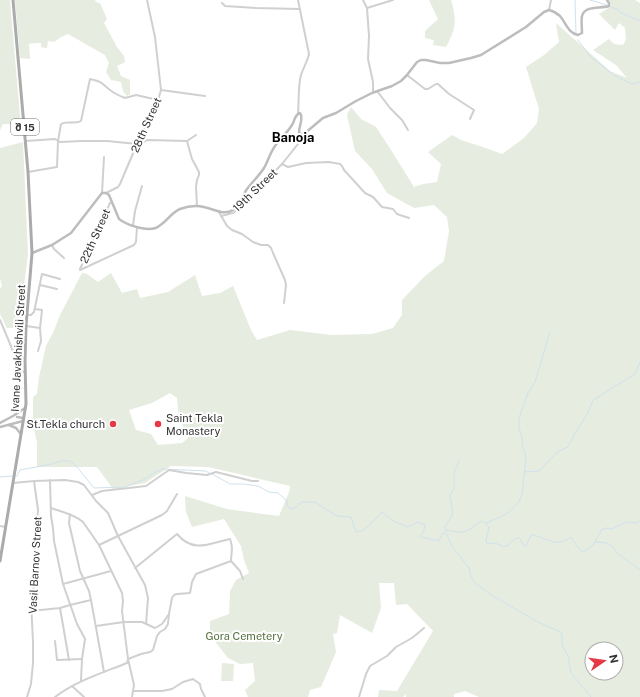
<svg xmlns="http://www.w3.org/2000/svg" width="640" height="697" font-family="'Public Sans','Noto Sans Georgian',sans-serif">
<style>
.green{fill:#e6ecdf;fill-rule:evenodd}
.lines{fill:none;stroke-linecap:round;stroke-linejoin:round}
.stream{stroke:#cfe2ee;stroke-width:1}
.street{stroke:#d0d0d0;stroke-width:2}
.secondary{stroke:#bdbdbd;stroke-width:2.5}
.primary{stroke:#ababab;stroke-width:3}
.poi-dot{fill:#e63946;stroke:#fff;stroke-width:1.5}
.labels{text-anchor:middle;dominant-baseline:central;stroke-width:4;stroke-linejoin:round;paint-order:stroke}
.shield{fill:#fff;stroke:#707070;stroke-width:1}
.shield-label{font-size:10px;font-weight:bold;fill:#333}
.street-label{font-size:11px;fill:#333;stroke:#fff}
.poi-label{font-size:11px;fill:#333;stroke:#fff;text-anchor:start}
.park-label{font-size:11px;fill:#56703f;stroke:#fff}
.quarter-label{font-size:13px;font-weight:bold;fill:#000;stroke:#fff}
</style>
<rect width="100%" height="100%" fill="#fff"/>
<g class="green">
<path d="M0,0h10l11,127 -12,-3h-6l-3,6z"/>
<path d="M15,0h80l1,2 4,1 7,16 -3,4 13,24 7,9 1,6 -8,4 4,10 9,4v14l-3,2 -4,-5 -2,-9 -10,-2 -5,-8 3,-9 -4,-8 -37,-21 -7,3 -7,5 -6,-1 -1,7 -6,-1v-4h-6l-6,1 1,15 -10,-1z"/>
<path d="M429,0h22c6,21 5,29 -5,47l-13,-2 1,-5 -9,-2v-7l13,-12z"/>
<path d="M609,0h26l5,3v694h-161l-14,-6 -11,3v3h-48v-3l-3,3h-25l1,-7 18,1 36,-60 -26,-27 -11,1 -2,-22h-15l2,25 -9,25 -32,-18 -3,18 -4,1 3,18 -15,35 -11,3 -2,7h-60l-3,-7 10,-9 -2,-18 -13,1 -12,-6 -18,-23v-14l19,-7 1,-23 6,-11 13,-7 -5,-13 -3,-14 -17,-27 -32,8 -6,-15 -1,-16 42,13 52,7 10,-24 1,-6 -82,-19 -37,-1 -26,17 -32,6 -16,-22h-60v-25l-4,-17v-28l4,-3 2,-17 7,-31 4,-8 3,-5 7,-18 22,-42 5,1 11,8 13,-9 11,20 15,-4 3,9 28,-6 27,-17 7,21 18,-3 13,-7 18,44 6,10 33,-10 41,5 41,-1 21,-6 9,-13v-15l23,-24 19,-15 5,-30 -2,-14 -13,-12 -20,3 -27,-15 -15,-24 -17,-18 -8,-36 4,-8 10,12 15,8 15,23 23,37 9,-3 14,-2 4,-18 -13,-12 24,-17 9,5 22,7 19,7 22,-16 13,-15 2,-14 -13,-42 18,-12 15,-13 -3,-19 54,48 17,7 -11,-13 -23,-15 16,-11 5,5 9,1 3,-6 -1,-11 -6,-5 -4,7 -16,-16 11,-7 1,-2zM170,393l7,5 2,19 9,21 -6,5 -24,2 -7,-11 -15,-4 -7,-20 23,-7zM592,649h24v24h-24z"/>
<path d="M23,142l5,113 -5,38 -6,3 -1,7 4,2 2,5 -1,24 1,29 -7,-35h-8l-7,-14v-25l2,-3 -2,-8v-130z"/>
<path d="M222,663l12,1 -1,17h-12z"/>
</g>
<g class="lines">
<g class="stream">
<path d="M575,0l1,33"/>
<path d="M590,0l17,5"/>
<path d="M611,7l8,3v2l21,9"/>
<path d="M578,40l12,16 25,20 17,8 7,-2 1,1"/>
<path d="M525,472l14,-1 18,-19 11,-5 6,-12 14,-22 5,-13 42,-26 5,-12"/>
<path d="M212,474l18,10h14l14,2 11,6 9,1 9,8 1,6 3,2 4,-1 7,-6h13l22,14 14,1 5,15c11,-1 19,-13 26,-20l11,9 15,6 10,-5 7,3 -1,5 -4,7 19,4 3,-7 4,-4c10,2 17,4 26,-2 4,-3 6,-6 11,-7l6,6 -3,14 1,3 8,-1 7,3h5l9,-8h4l3,7 3,1 5,-11h3c15,5 23,12 37,2 4,5 5,11 12,15l10,-7 2,-3 2,-5 3,-3 1,-4 5,-2 6,1 14,-7 11,1 3,-2"/>
<path d="M16,476h1l3,-6 32,-6 8,-3h10l7,6 17,21 30,-1 19,-7 11,-7 9,-4 43,2 3,2"/>
<path d="M0,477l13,-1"/>
<path d="M486,523l14,-6 8,-4 11,-11 3,-8 4,-37 -4,-12v-8l-3,-9v-10l9,-25 7,-11 15,-50"/>
<path d="M446,529l-1,-2 8,-13 -3,-19 4,-7v-16l5,-10"/>
<path d="M444,533l3,2 5,12 3,3 14,18 2,9 4,6 18,13 43,25 26,12v12l6,11 3,17 20,24"/>
<path d="M595,542l12,1 6,4 3,5 24,18"/>
</g>
<g class="street">
<path d="M363,0l4,8 2,28 -1,23 5,23v10"/>
<path d="M222,3l3,3 31,2 44,1"/>
<path d="M367,8l26,-8"/>
<path d="M549,10l2,-10"/>
<path d="M407,75l18,14h3l8,-5h2l11,10 25,16 -4,9"/>
<path d="M161,90l44,6"/>
<path d="M377,91l13,17 12,12 6,10"/>
<path d="M298,113c1,-11 0,-27 3,-38 2,-7 6,-12 8,-21l-11,-54"/>
<path d="M196,135l-9,6 5,18 7,13v3l-2,5 -1,7 1,19"/>
<path d="M26,141l29,-2 5,3 22,-1h25l30,3 4,-1 6,-3 40,1"/>
<path d="M282,164l20,-25 2,-5"/>
<path d="M28,172l29,-5 1,-26 3,-17c6,-4 14,1 20,-3l9,-42c13,3 11,4 20,11 5,4 10,6 15,8l11,-3 22,5"/>
<path d="M102,193l2,-36"/>
<path d="M106,193l12,-6 2,-3 17,-40 21,-44 3,-10 -6,-53 -8,-37"/>
<path d="M219,212l8,14 5,4 10,4 11,8 8,3h7l3,3 2,5 12,27 1,5 -2,18"/>
<path d="M221,216l12,-3 4,-3 45,-46 6,3 18,-4 23,-1 11,2 2,2 2,4 21,23 8,4 9,10 11,2 4,5 12,4"/>
<path d="M133,225l2,-14 7,-25"/>
<path d="M52,245l2,4 10,9"/>
<path d="M80,269l30,-66 2,-1"/>
<path d="M80,270l54,-25 2,-3 1,-15"/>
<path d="M40,285l17,4"/>
<path d="M27,315h4l3,-3 8,-38 18,5"/>
<path d="M0,320l21,50 4,3"/>
<path d="M26,326l14,2 2,-18 -7,-1"/>
<path d="M38,351l3,-10 -1,-13"/>
<path d="M50,480l1,36 2,12 1,13 9,43 14,40 6,11 2,4 -3,20 -1,22"/>
<path d="M13,483l21,-2 31,-1 13,2 6,3 12,16 12,12 10,23 27,49 3,13 -2,26"/>
<path d="M92,495l10,-4 44,-5 23,-16 17,3 21,2 9,-3 36,9h6"/>
<path d="M51,508c11,4 23,6 32,14l16,23 23,48 1,8 -1,10 6,48 6,26 -2,12"/>
<path d="M70,514l-1,9 11,48 9,20 2,9 13,72"/>
<path d="M0,526l6,1"/>
<path d="M99,545l63,-30 5,-4 10,-17"/>
<path d="M231,561l9,10 3,8"/>
<path d="M135,568l42,-34c17,20 33,9 53,5 4,10 1,12 1,22"/>
<path d="M63,584l48,-13"/>
<path d="M60,608l9,52"/>
<path d="M31,611l29,-3 10,-3 21,-5"/>
<path d="M96,626l28,-4h18l13,6 7,-4 7,-10"/>
<path d="M55,641l2,19 25,-1"/>
<path d="M72,686l12,11"/>
<path d="M133,691h29l10,-2 11,-7 10,-3 7,5 1,5 4,8"/>
<path d="M27,697l4,-13 2,-21v-21l-2,-41 4,-20 1,-12 -1,-17v-25l2,-7 1,-10 -4,-29"/>
<path d="M55,697c21,-16 47,-24 72,-34l1,-4 13,-5 9,-2 3,-2 4,-14 3,-4 5,-3 3,-5 1,-10 3,-16 2,-3 3,-1 13,-1 2,-11 4,-8 35,-13"/>
<path d="M359,697l7,-23 4,-8 17,-10 9,-9 16,-9 12,-10"/>
</g>
<g class="secondary">
<path d="M32,253l20,-8 19,-12 31,-40h4l3,2 10,24 3,2c8,5 29,12 37,5 8,-5 12,-13 21,-17 8,-3 16,-4 24,-2 10,2 20,9 29,3 7,-5 9,-14 14,-21 5,-7 12,-13 17,-21 4,-7 6,-15 11,-22 5,-7 12,-13 17,-21 3,-4 2,-10 8,-12 4,5 -1,13 -1,19l1,2h4l13,-11 6,-5 13,-5 20,-12 16,-8 20,-7 9,-5 6,-6 10,-13 4,-2h5l14,3h9l22,-5 10,-3 45,-28 18,-15 5,-2c4,1 8,3 11,6 6,7 8,17 18,19l4,-2c0,-6 -1,-12 0,-17 3,-11 18,-7 27,-10v-3l-2,-3"/>
<path d="M17,417l6,1"/>
<path d="M0,423l13,-7 12,-8"/>
<path d="M9,425l7,3 4,5"/>
<path d="M0,427l23,-6"/>
</g>
<path class="primary" d="M0,561l26,-157 -1,-43 1,-35 6,-73 -4,-81 -15,-172"/>
</g>
<g class="poi-dot">
<circle cx="113" cy="424" r="4"/>
<circle cx="158" cy="424" r="4"/>
</g>
<g class="labels">
<rect class="shield" x="11" y="119" width="28" height="16" rx="3"/>
<g class="shield-label">
<text x="25" y="127">შ 15</text>
</g>
<g class="street-label">
<text transform="translate(146 125) rotate(-66)">28th Street</text>
<text transform="translate(255 190) rotate(-44)">19th Street</text>
<text transform="translate(95 236) rotate(-66)">22th Street</text>
<text transform="translate(18 348) rotate(-87)">Ivane Javakhishvili Street</text>
<text transform="translate(35 565) rotate(-87)">Vasil Barnov Street</text>
</g>
<g class="poi-label">
<text x="166" y="418">Saint Tekla<tspan x="166" dy="13">Monastery</tspan></text>
<text x="105" y="424" text-anchor="end">St.Tekla church</text>
</g>
<g class="park-label">
<text x="244" y="636">Gora Cemetery</text>
</g>
<g class="quarter-label">
<text x="293" y="137">Banoja</text>
</g>
</g>
<g transform="translate(604 661) rotate(77)"><circle r="19" fill="#ffffff" stroke="#adadad"/>
<path d="M0-3L7 15L0 10L-7 15Z" fill="#e63946"/>
<text y="-6" font-size="11" font-weight="bold" text-anchor="middle" fill="#333333">N</text>
</g>
</svg>
